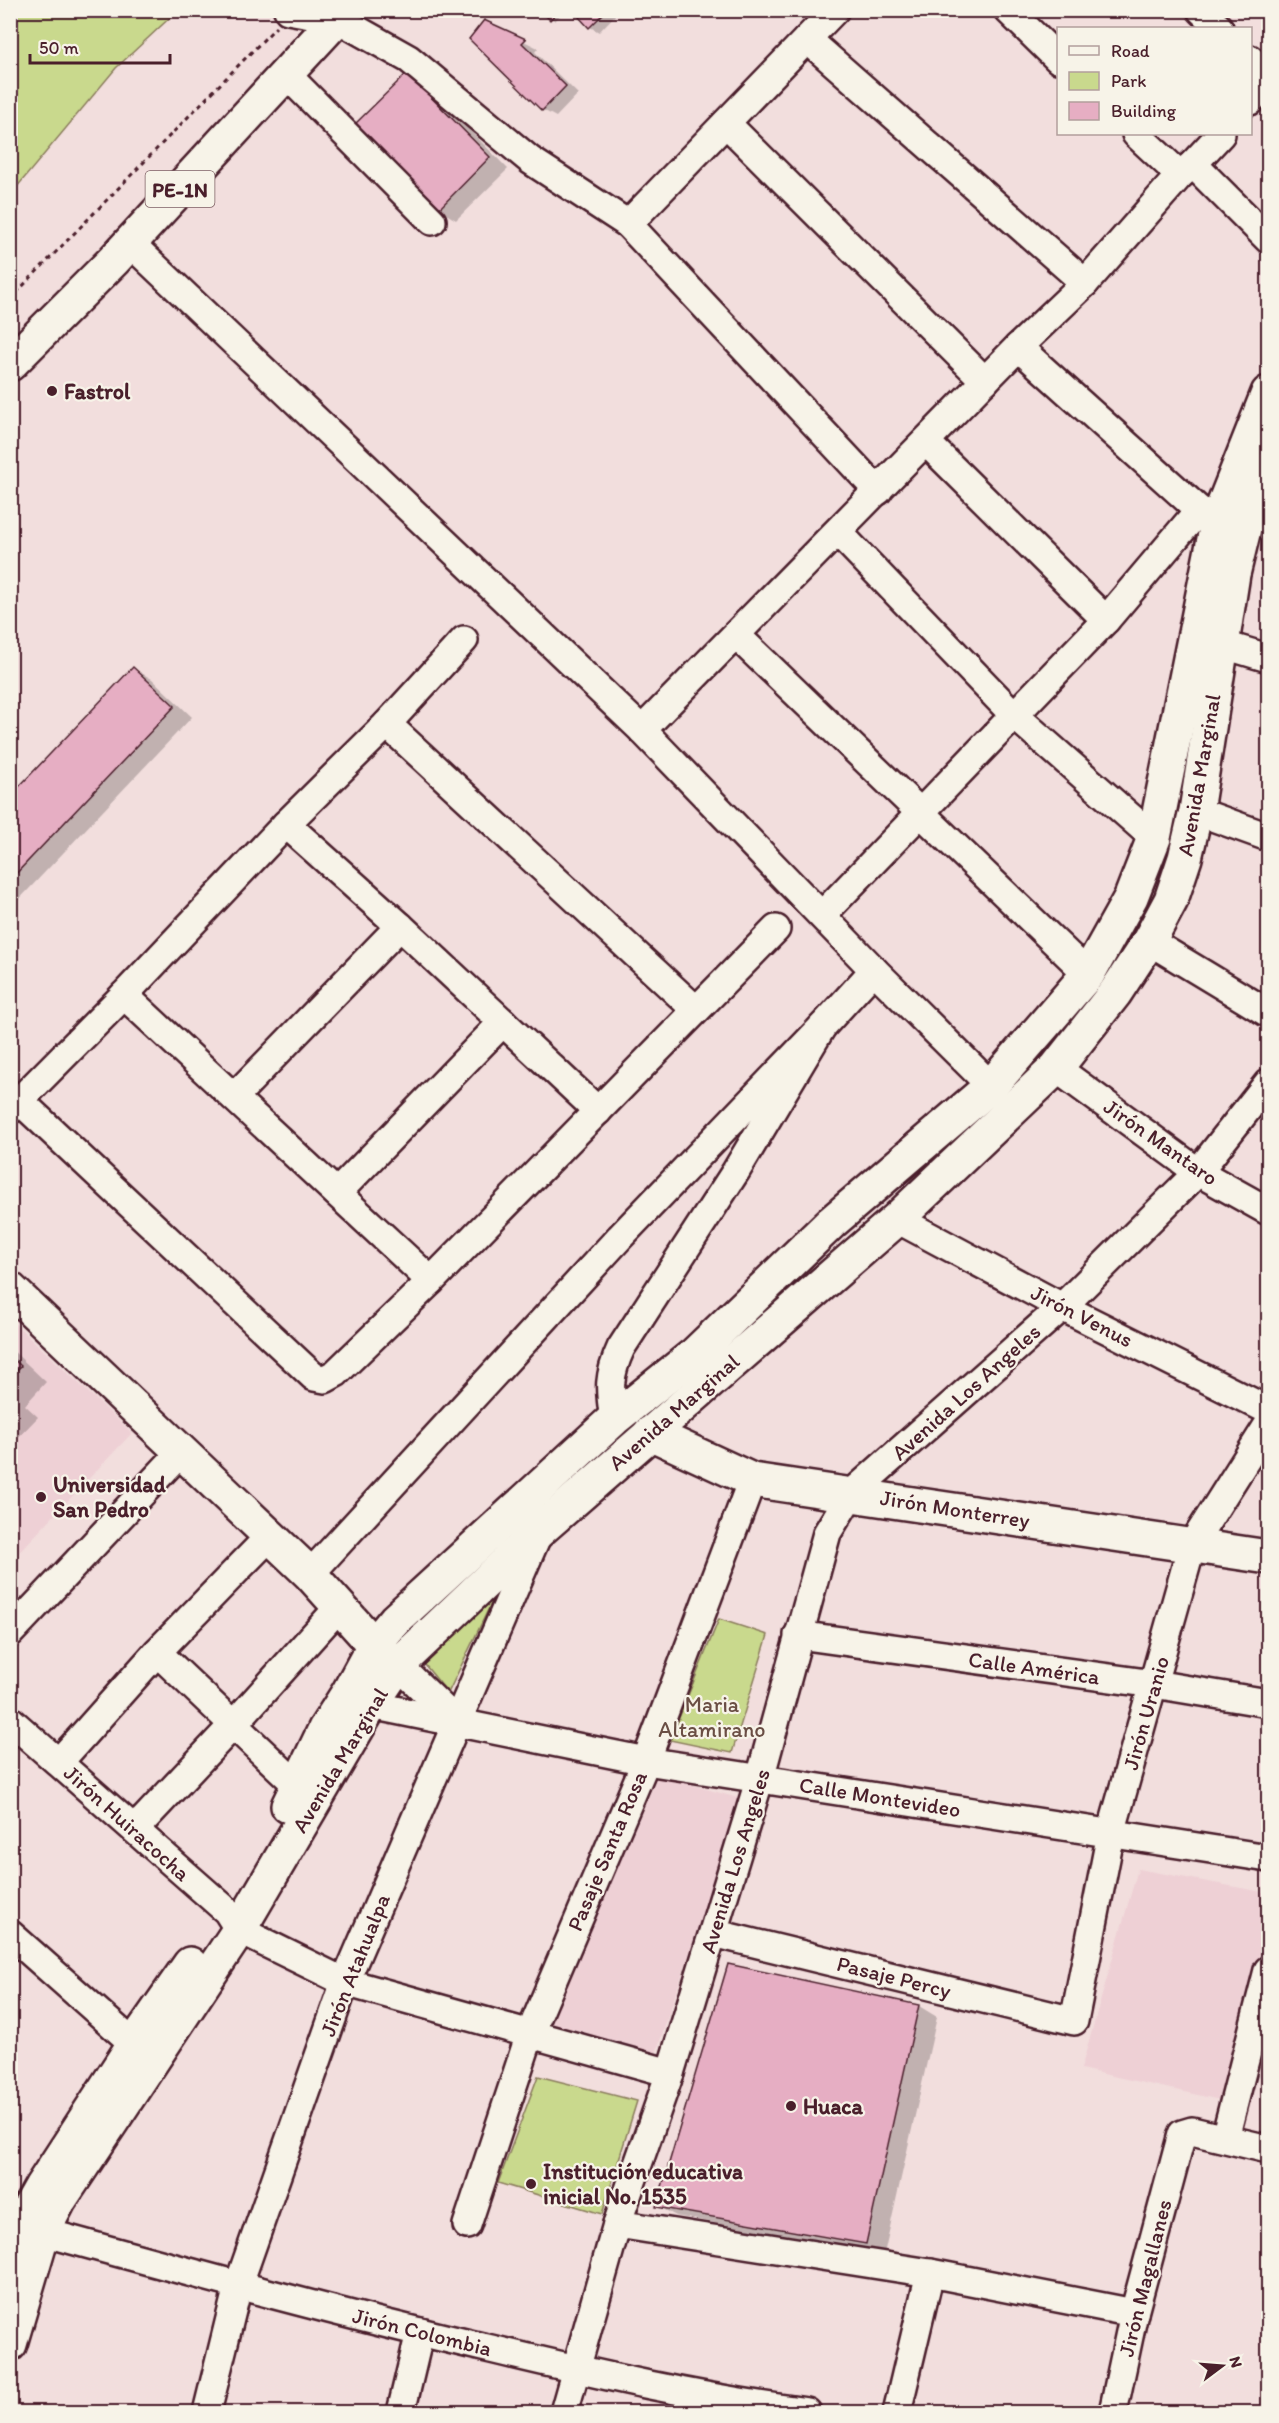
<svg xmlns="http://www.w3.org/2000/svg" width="1279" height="2423" font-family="Itim,sans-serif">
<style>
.built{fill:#eed0d5}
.green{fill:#c9d98d;stroke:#8a7c5c;stroke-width:1.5}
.shadow{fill:#0003}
.building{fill:#e6aec3;stroke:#4a1f2b;stroke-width:1.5}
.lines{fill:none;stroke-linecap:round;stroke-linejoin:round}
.minor-casing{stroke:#4a1f2b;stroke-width:32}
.major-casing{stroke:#4a1f2b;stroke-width:38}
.highway-casing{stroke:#4a1f2b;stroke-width:38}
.path{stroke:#4a1f2b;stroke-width:3;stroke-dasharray:4.5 4.5;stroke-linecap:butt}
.minor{stroke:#f7f3e8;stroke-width:27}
.major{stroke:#f7f3e8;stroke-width:33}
.highway{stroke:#f7f3e8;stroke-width:33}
.poi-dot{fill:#4a1f2b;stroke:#f7f3e8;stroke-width:2}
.labels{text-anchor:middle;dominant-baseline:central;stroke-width:4.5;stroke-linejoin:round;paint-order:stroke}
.shield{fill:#f7f3e8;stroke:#7e5f64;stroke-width:1.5}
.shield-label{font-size:21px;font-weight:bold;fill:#4a1f2b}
.poi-label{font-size:22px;font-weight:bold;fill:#4a1f2b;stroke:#f7f3e8;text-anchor:start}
.street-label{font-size:22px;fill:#4a1f2b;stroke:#f7f3e8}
.park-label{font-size:22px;fill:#6a4e44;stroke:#f7f3e8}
</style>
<rect width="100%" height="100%" fill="#f2dedd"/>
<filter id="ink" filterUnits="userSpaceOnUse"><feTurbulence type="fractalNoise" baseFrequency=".0167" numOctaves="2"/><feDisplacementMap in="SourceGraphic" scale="12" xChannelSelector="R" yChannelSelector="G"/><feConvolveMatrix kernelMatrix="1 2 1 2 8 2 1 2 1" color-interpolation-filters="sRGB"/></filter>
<g filter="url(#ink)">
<g class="built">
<path d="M10,1319l122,114 -121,128h-1z"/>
<path d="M658,1775l83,24 -87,260 -106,-32z"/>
<path d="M1138,1869l130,24v32l-48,175 -139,-31z"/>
</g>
<g class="green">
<path d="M11,10l166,1 -61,57 -105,126z"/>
<path d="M511,1562l-63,131 -36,-44z"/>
<path d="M719,1619l49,16 -36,118 -62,-13z"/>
<path d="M538,2076l99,25 -35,113 -104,-31z"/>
</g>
<g class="shadow">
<path d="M542,10h23l-10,11z"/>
<path d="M588,10h32l-21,22 -9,-5z"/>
<path d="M485,22l53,26 -3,4 43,42 -22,23 -13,-7z"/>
<path d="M407,74l18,11 83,84 -52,51 -18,-11z"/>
<path d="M134,669l18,10 40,38 -182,192v-110z"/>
<path d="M10,1348l36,34 -21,23 13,12 -28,29z"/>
<path d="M919,2006l18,11 -53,237 -208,-38 -18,-10z"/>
</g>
<g class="building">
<path d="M540,10h19l-9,10z"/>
<path d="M586,10h21l-18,18 -10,-11z"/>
<path d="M484,20l42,19 -4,4 44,43 -24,25 -73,-72z"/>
<path d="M407,73l83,84 -53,54 -84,-85z"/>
<path d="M133,667l42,39 -165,174v-84z"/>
<path d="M10,1356l11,10 -11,11z"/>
<path d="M728,1964l191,41 -53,239 -210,-37z"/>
</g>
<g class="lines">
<defs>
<g id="minor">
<path d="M288,10l50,9 71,40 121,101 98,64 250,267"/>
<path d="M1008,10l50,49"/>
<path d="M1201,10l18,18"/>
<path d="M807,39l278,244"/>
<path d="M1250,59l18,18"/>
<path d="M286,74l146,147"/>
<path d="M1250,101l18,-19"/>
<path d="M726,123l259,258"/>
<path d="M1136,134l44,41"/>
<path d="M1193,164l75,75"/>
<path d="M628,224l207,-214"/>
<path d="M130,243l512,487 232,240 117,116"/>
<path d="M1018,347l181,163 15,7"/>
<path d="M926,442l180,178"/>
<path d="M838,532l175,182 141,124"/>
<path d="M737,636l351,338"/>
<path d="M1221,644l47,14"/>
<path d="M387,724l309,286"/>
<path d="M642,730l376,-383 67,-64 95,-108 13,-11 28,-30"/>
<path d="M1196,811l72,26"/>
<path d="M286,824l114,102 198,185"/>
<path d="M822,915l284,-295 93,-110"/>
<path d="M1149,941l119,72"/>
<path d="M124,995l307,286"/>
<path d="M1056,1068l142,104 70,39"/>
<path d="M234,1097l166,-171"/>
<path d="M19,1100l295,277 11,2 11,-6 95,-92 345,-352"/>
<path d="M10,1110l114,-115 162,-171 101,-100 77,-84"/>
<path d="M337,1193l166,-171"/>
<path d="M897,1219l165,88 206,103"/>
<path d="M614,1419c-5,-30 -6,-43 7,-71l115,-177 86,-144 52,-57"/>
<path d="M310,1574l310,-337 202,-210"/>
<path d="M10,1633l171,-181"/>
<path d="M798,1635l356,49 114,19"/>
<path d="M157,1652l142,135"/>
<path d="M398,1665l60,58"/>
<path d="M355,1697l16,8 275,56 622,97"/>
<path d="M10,1720l217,191 12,19 106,52 325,91"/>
<path d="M59,1762l98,-110 113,-116"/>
<path d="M135,1829l98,-104 107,-119"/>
<path d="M713,1933l361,88 37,-188 81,-288 76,-120"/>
<path d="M10,1934l124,110"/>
<path d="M1225,2138l43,-168"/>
<path d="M617,2224l313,49 204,40"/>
<path d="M467,2225l63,-191 116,-273 106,-281"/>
<path d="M43,2232c149,41 298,82 448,117 104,25 209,49 316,63"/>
<path d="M207,2412l31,-126 107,-304 193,-448"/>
<path d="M401,2412l19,-80"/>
<path d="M564,2412l53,-188 53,-151 90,-295 67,-245 24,-39 211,-187 136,-135 70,-89"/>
<path d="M897,2412l33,-139"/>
<path d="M1113,2412l21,-99 48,-179 10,-3 76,18"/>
</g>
<g id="major">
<path d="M10,1289l300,285 64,71 16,13"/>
<path d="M650,1433l102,47 516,77"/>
<path d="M288,1806l37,-77 23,-36 26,-48 21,-25 219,-201 82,-66 136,-131 159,-136 97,-112 43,-77 23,-59 64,-319 50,-126"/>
<path d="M13,2255l15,-45 13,-23 93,-143 56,-80"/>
<path d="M10,2344l33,-112 16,-31 180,-271 132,-225 27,-40 142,-135 357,-311 159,-151 59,-75 34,-52 22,-41 14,-42 11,-47 37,-237 11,-45 24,-60"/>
</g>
<path id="highway" d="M10,364l104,-104 231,-250"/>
</defs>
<use href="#minor" class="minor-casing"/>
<use href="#major" class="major-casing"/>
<use href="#highway" class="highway-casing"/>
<path class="path" d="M10,299l266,-272"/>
<use href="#minor" class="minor"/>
<use href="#major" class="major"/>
<use href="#highway" class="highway"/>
</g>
</g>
<g class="poi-dot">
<circle cx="52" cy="391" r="6"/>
<circle cx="41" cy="1497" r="6"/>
<circle cx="791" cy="2106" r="6"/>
<circle cx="531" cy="2184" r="6"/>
</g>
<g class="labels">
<rect class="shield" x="145.5" y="171" width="69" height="36" rx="4.5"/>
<g class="shield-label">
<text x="180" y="189">PE-1N</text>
</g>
<g class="poi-label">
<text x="64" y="391">Fastrol</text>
<text x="53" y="1484">Universidad<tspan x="53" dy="25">San Pedro</tspan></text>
<text x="803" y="2106">Huaca</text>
<text x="543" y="2171">Institución educativa<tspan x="543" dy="25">inicial No. 1535</tspan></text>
</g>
<g class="street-label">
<text transform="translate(1199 775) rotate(-80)">Avenida Marginal</text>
<text transform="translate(1161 1142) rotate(35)">Jirón Mantaro</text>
<text transform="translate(1082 1316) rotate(27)">Jirón Venus</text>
<text transform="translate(966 1392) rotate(-42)">Avenida Los Angeles</text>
<text transform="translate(674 1412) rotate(-41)">Avenida Marginal</text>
<text transform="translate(955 1509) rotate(9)">Jirón Monterrey</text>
<text transform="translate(1034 1668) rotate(8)">Calle América</text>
<text transform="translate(1146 1713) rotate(-74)">Jirón Uranio</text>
<text transform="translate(340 1760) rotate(-59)">Avenida Marginal</text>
<text transform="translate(880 1797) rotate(9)">Calle Montevideo</text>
<text transform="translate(127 1823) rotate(42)">Jirón Huiracocha</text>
<text transform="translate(607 1851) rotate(-67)">Pasaje Santa Rosa</text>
<text transform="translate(735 1861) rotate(-73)">Avenida Los Angeles</text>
<text transform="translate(355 1965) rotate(-68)">Jirón Atahualpa</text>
<text transform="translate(894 1977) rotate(14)">Pasaje Percy</text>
<text transform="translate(1145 2278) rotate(-76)">Jirón Magallanes</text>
<text transform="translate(422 2332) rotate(14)">Jirón Colombia</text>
</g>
<g class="park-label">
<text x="712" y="1704">Maria<tspan x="712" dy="25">Altamirano</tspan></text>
</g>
</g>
<rect width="1279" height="2423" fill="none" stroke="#f7f3e8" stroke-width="36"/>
<rect x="18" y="18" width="1243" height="2387" fill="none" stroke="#4a1f2b" stroke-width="2" filter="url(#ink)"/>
<rect x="1057" y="27" width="195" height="108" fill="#f7f3e8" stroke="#b29e9c" stroke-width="1.5"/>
<rect x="1069" y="46" width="30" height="9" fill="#f7f3e8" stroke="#b29e9c" stroke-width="1.5"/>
<text x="1111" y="57" font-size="18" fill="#4a1f2b">Road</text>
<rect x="1069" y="72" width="30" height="18" fill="#c9d98d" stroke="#b29e9c" stroke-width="1.5"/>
<text x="1111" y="87" font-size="18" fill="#4a1f2b">Park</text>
<rect x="1069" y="102" width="30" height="18" fill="#e6aec3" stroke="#b29e9c" stroke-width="1.5"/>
<text x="1111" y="117" font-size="18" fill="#4a1f2b">Building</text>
<g transform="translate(1222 2366) rotate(74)" stroke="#f7f3e8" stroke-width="4.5" paint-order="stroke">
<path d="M0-4.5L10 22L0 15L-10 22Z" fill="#4a1f2b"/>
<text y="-9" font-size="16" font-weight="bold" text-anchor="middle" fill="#4a1f2b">N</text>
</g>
<path d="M30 54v9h140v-9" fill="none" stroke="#4a1f2b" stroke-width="3"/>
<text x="39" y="54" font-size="18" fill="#4a1f2b" stroke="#f7f3e8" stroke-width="4.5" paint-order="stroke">50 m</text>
</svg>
